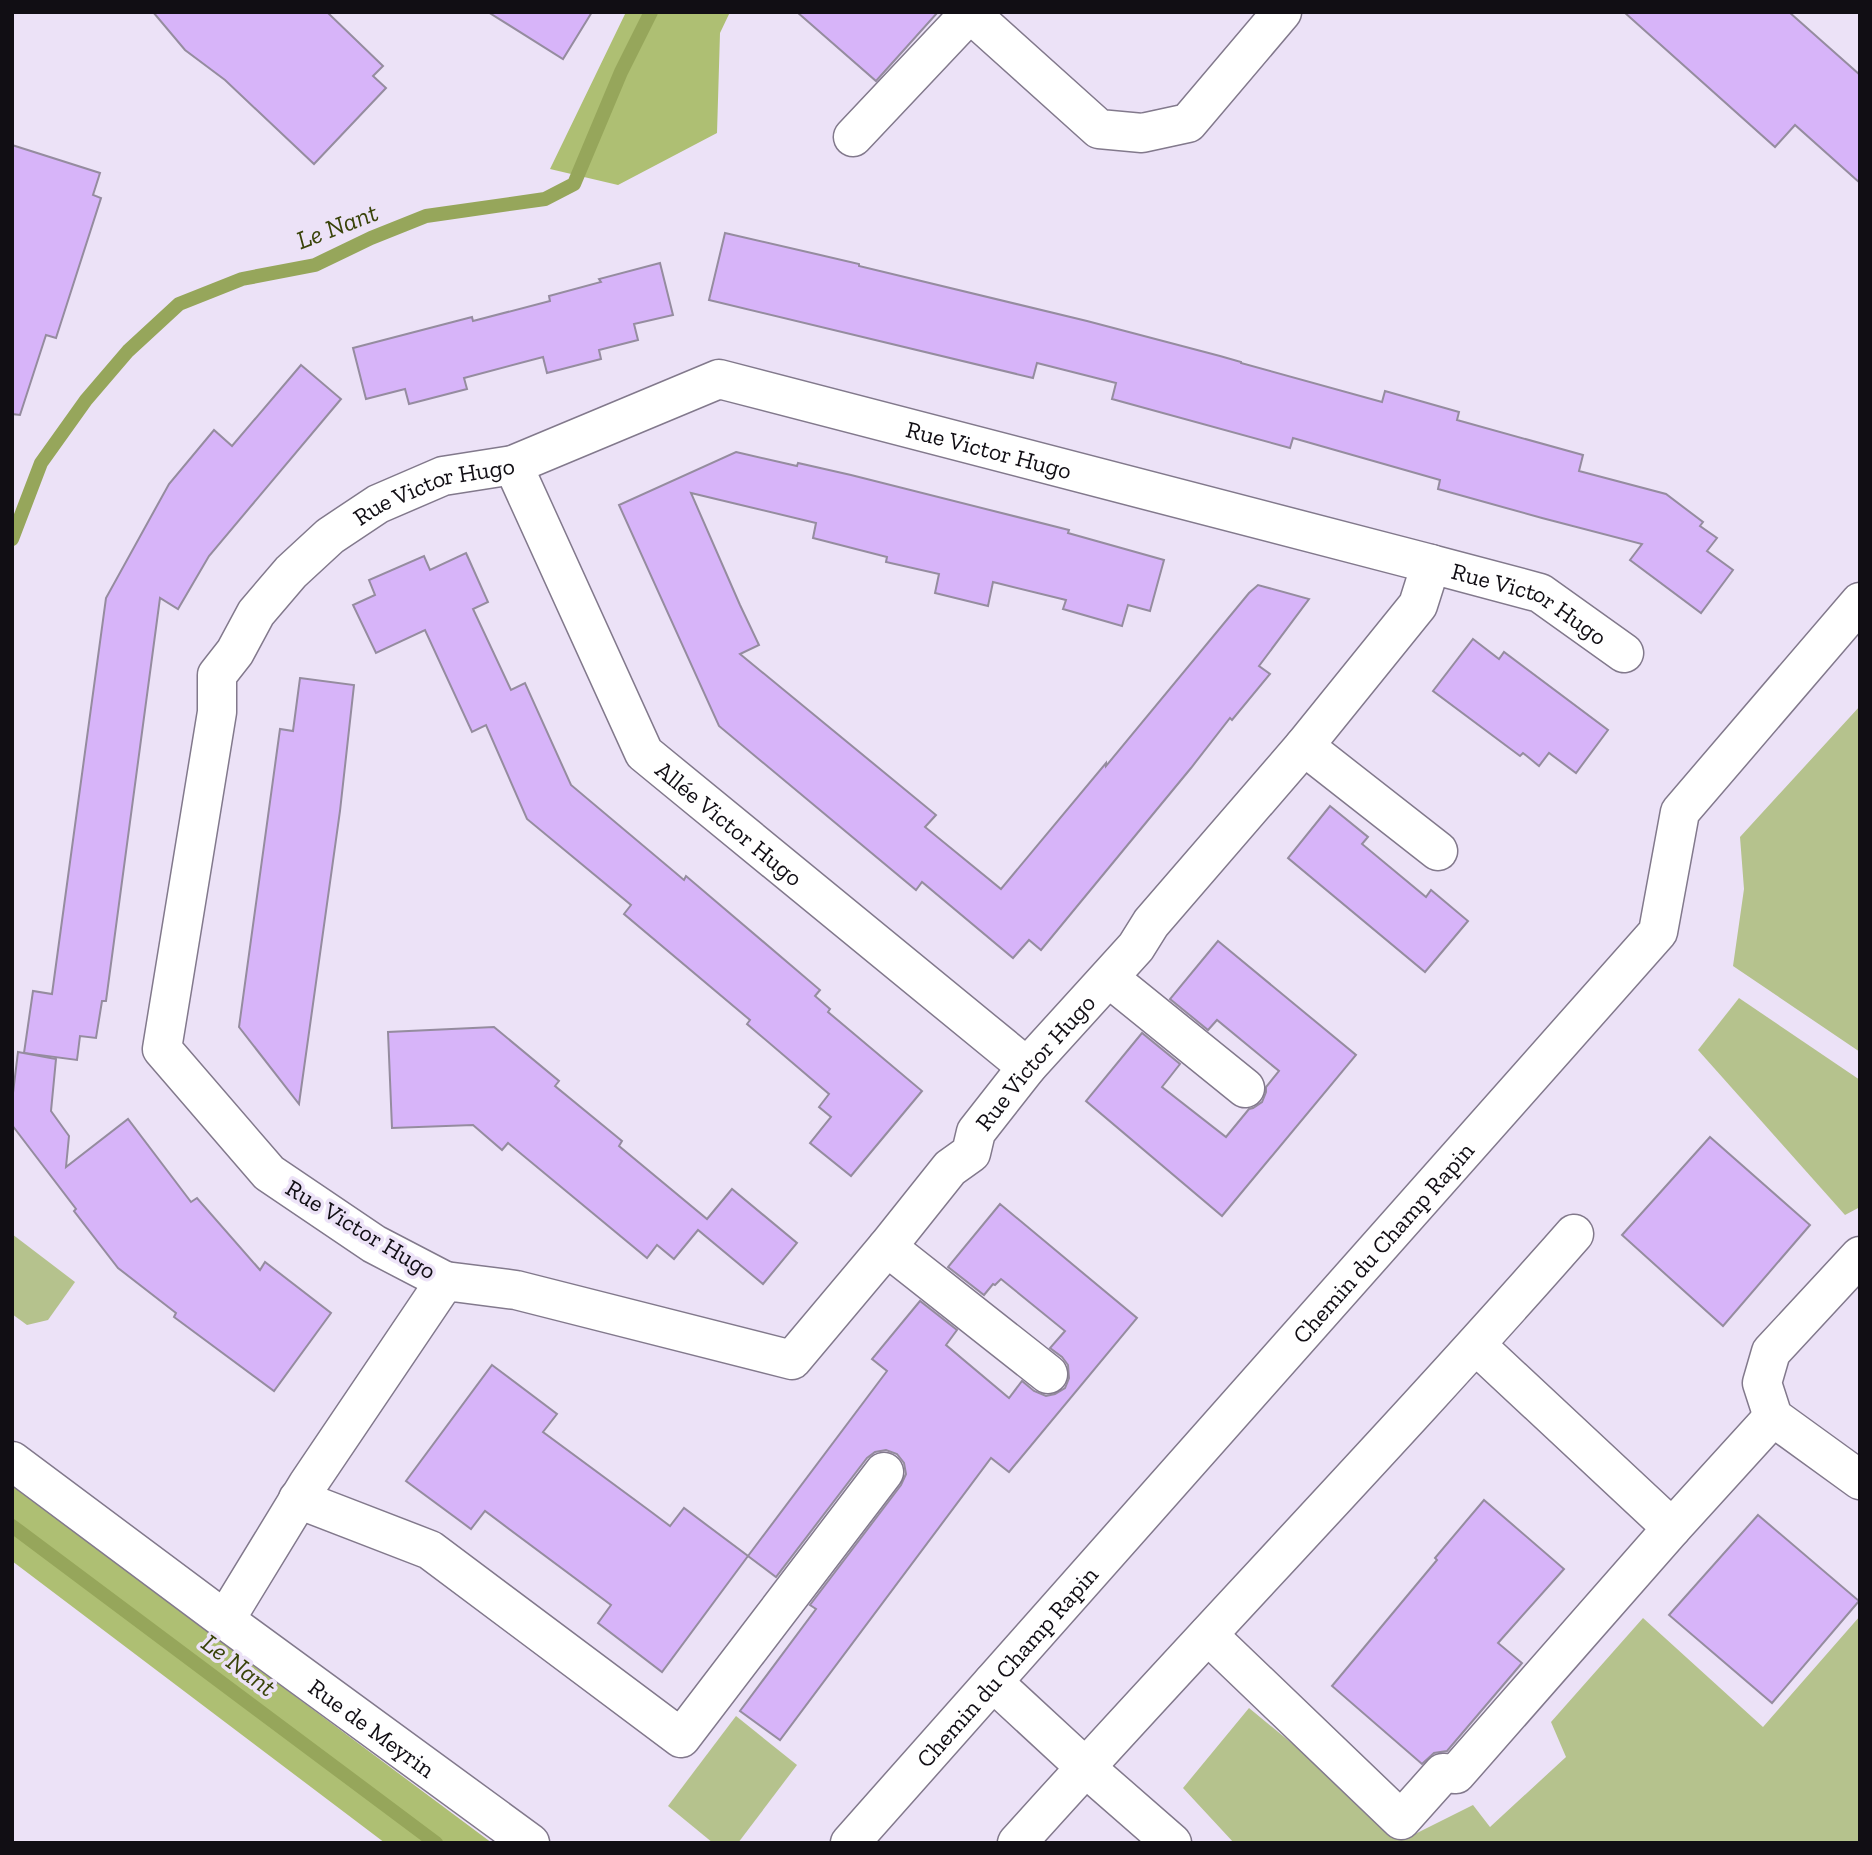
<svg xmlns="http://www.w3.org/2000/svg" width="1872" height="1855" font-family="'Zilla Slab',serif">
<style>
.green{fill:#b5c28d}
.forest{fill:#aebf73}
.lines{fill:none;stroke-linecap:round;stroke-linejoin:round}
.stream{stroke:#96a65b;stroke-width:14}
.building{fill:#d7b4f9;stroke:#958c9f;stroke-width:2}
.minor-casing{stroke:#82798c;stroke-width:41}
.minor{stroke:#fff;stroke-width:38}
.labels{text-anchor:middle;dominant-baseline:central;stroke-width:7;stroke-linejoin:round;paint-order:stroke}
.street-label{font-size:24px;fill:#110e14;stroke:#ece2f7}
.water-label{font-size:26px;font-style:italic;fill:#394309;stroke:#ece2f7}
</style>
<rect width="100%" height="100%" fill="#ece2f7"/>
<g class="green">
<path d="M1860,706v346l-127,-86 11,-77 -4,-52z"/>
<path d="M1739,998l121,82v127l-15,8 -147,-165z"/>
<path d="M12,1234l63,48 -27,38 -21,5 -15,-11z"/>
<path d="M1860,1616v227h-626l-51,-55 66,-80 158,130 66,-33 17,22 76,-70 -15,-35 92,-104 120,109z"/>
<path d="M736,1716l61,49 -59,78h-25l-45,-37z"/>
</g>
<g class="forest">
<path d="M626,12h104l-10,21 -3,100 -99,52 -68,-16z"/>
<path d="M12,1482l134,103 346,258h-107l-373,-282z"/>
</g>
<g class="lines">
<g class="stream">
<path d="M12,539l29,-76 45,-63 42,-49 51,-47 63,-25 73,-14 56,-27 55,-22 119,-17 29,-15 47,-112 30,-60"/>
<path d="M12,1526l424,317"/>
</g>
</g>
<g class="building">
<path d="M153,12h174l56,54 -10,10 13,12 -72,76 -89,-84 -40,-30z"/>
<path d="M488,12h104l-29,47z"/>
<path d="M797,12h141l-62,69z"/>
<path d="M1624,12h165l71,63v108l-65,-58 -20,22z"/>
<path d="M12,145l88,28 -7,22 8,3 -45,140 -10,-3 -26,80 -8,-1z"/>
<path d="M725,233l91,21 43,10v2l228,55 133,35 21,6v1l141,39 3,-11 74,21 -2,8 126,35 -4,16 87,23 37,28 -3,4 17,12 -10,13 26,19 -32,43 -71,-53 12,-16 -100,-26 -104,-29 2,-9 -147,-42 -3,10 -178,-49 4,-16 -79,-20 -4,15 -324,-78z"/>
<path d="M660,263l13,52 -39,9 4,16 -39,10 2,9 -54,14 -4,-16 -79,21 3,11 -58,15 -4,-15 -39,10 -13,-51 119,-31 1,4 77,-20 -1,-5 52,-14 -2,-3z"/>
<path d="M301,365l40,34 -132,157 -31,53 -18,-11 -54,403h-4l-6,37 -16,-2 -3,24 -53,-7 9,-62 19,3 54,-396 63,-114 45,-54 18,16z"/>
<path d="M736,452l61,14 1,-3 53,12 218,55 -1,3 96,27 -14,51 -22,-6 -6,21 -59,-17 3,-9 -73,-18 -5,24 -53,-13 4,-19 -53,-12 1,-5 -74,-19 3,-15 -125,-30 49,112 19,40 -19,9 196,161 -11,12 76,62 105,-126v3l143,-173 9,-8 51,14 -50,67 11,8 -38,46 -2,-2 -39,50 -150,182 -12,-10 -16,18 -91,-76 -6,8 -197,-164 -100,-221z"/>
<path d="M466,553l22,49 -15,7 38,81 14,-7 46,102 113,95 2,-4 134,114 -5,6 15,13 -2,3 94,79 -71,85 -41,-33 21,-26 -12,-10 10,-13 -82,-70 3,-4 -126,-106 7,-9 -104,-86 -41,-94 -14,7 -47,-102 -49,23 -23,-48 22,-10 -6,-15 55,-24 6,14z"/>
<path d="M1473,639l26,20 5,-7 104,78 -32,43 -27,-20 -10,13 -16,-13 -3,3 -87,-65z"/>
<path d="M300,678l54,7 -14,126 -41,293 -60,-77 41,-298 13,2z"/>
<path d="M1330,806l38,31 -6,7 64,53 5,-7 37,31 -43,51 -137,-114z"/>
<path d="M1218,941l138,114 -134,161 -136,-115 56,-68 38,31 -18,23 64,50 23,-28 4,-1 9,-6 4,-10v-5l13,-16 -62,-51 -9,10 -38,-31z"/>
<path d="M494,1027l65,54 -4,5 67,55 -3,5 88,73 25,-30 65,54 -34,41 -65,-54 -24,29 -17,-14 -10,13 -139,-115 -6,7 -29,-25 -81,3 -4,-96z"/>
<path d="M18,1052l38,7 -5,52 18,25 -3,31 62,-48 63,83 6,-4 63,72 5,-8 66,51 -57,78 -100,-74 2,-4 -58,-45 -44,-57 2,-2 -64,-84v-24z"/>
<path d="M1710,1137l100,88 -87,101 -101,-91z"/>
<path d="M1000,1204l137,114 -128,154 -18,-14 -211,282 -40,-29 76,-102 -6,-4 91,-120 5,-11 -2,-11 -7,-9 -11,-4 -11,2 -8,6 -91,119 -28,-21 139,-185 -15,-12 48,-58 37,29 -11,15 63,53 13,-17 12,10 12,5 9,-2 10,-6 4,-10 -1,-13 -6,-8 -12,-9 15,-17 -64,-52 -6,6 -2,-1 -9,11 -36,-28z"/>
<path d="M492,1365l65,49 -14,18 107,79 20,15 14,-18 64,48 -86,116 -64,-49 13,-18 -126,-94 -14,18 -65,-48z"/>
<path d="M1484,1500l80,69 -66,74 24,20 -75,88 -13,2 -12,11 -90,-78 105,-126 -2,-2z"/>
<path d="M1758,1515l101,86 -87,102 -103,-88z"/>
</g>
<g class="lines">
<defs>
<g id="minor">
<path d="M853,137l117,-124 129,116 43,4 46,-10 94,-111"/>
<path id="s1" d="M513,465l131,288 383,314"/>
<path d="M1304,746l134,105"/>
<path d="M1109,978l136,110"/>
<path d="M887,1247l161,127"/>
<path d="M1860,1256l-89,96 -9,31 11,34 87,63"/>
<path id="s2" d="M445,1281l-71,-37 -105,-71 -107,-124 55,-337v-37l18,-23 21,-39 35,-41 39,-36 48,-32 65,-28 70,-11 206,-86 712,185"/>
<path d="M1476,1345l196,183 101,-111"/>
<path id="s3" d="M12,1461l213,159 305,223"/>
<path d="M298,1499l132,51 251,188 203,-266"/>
<path id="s4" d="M225,1620l83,-136 137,-203 71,9 276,70 95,-113 63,-79 21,-15 5,-21 51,-65 109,-120 15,-24 153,-177 114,-141 13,-41 109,29 84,60"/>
<path d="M1208,1635l193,185 42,-47 13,1 216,-246"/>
<path d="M993,1682l92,85 87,76"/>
<path id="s5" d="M850,1843l808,-911 22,-120 180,-210"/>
<path d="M1017,1843c184,-205 375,-402 557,-609"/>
</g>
</defs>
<use href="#minor" class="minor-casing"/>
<use href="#minor" class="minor"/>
</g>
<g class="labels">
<g class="street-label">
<text stroke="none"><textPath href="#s2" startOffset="1631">Rue Victor Hugo</textPath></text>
<text stroke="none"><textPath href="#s2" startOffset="1045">Rue Victor Hugo</textPath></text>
<text stroke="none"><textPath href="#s4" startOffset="1895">Rue Victor Hugo</textPath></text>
<text stroke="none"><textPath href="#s1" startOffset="427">Allée Victor Hugo</textPath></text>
<text stroke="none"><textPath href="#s4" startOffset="1148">Rue Victor Hugo</textPath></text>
<text transform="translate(361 1229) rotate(31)">Rue Victor Hugo</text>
<text stroke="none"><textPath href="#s5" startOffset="803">Chemin du Champ Rapin</textPath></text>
<text stroke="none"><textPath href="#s5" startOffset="236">Chemin du Champ Rapin</textPath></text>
<text stroke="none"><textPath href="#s3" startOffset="448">Rue de Meyrin</textPath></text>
</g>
<g class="water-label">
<text transform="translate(337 226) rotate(-21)">Le Nant</text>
<text transform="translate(239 1665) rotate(37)">Le Nant</text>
</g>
</g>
<rect width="1872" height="1855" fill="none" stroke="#110e14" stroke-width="28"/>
</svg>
